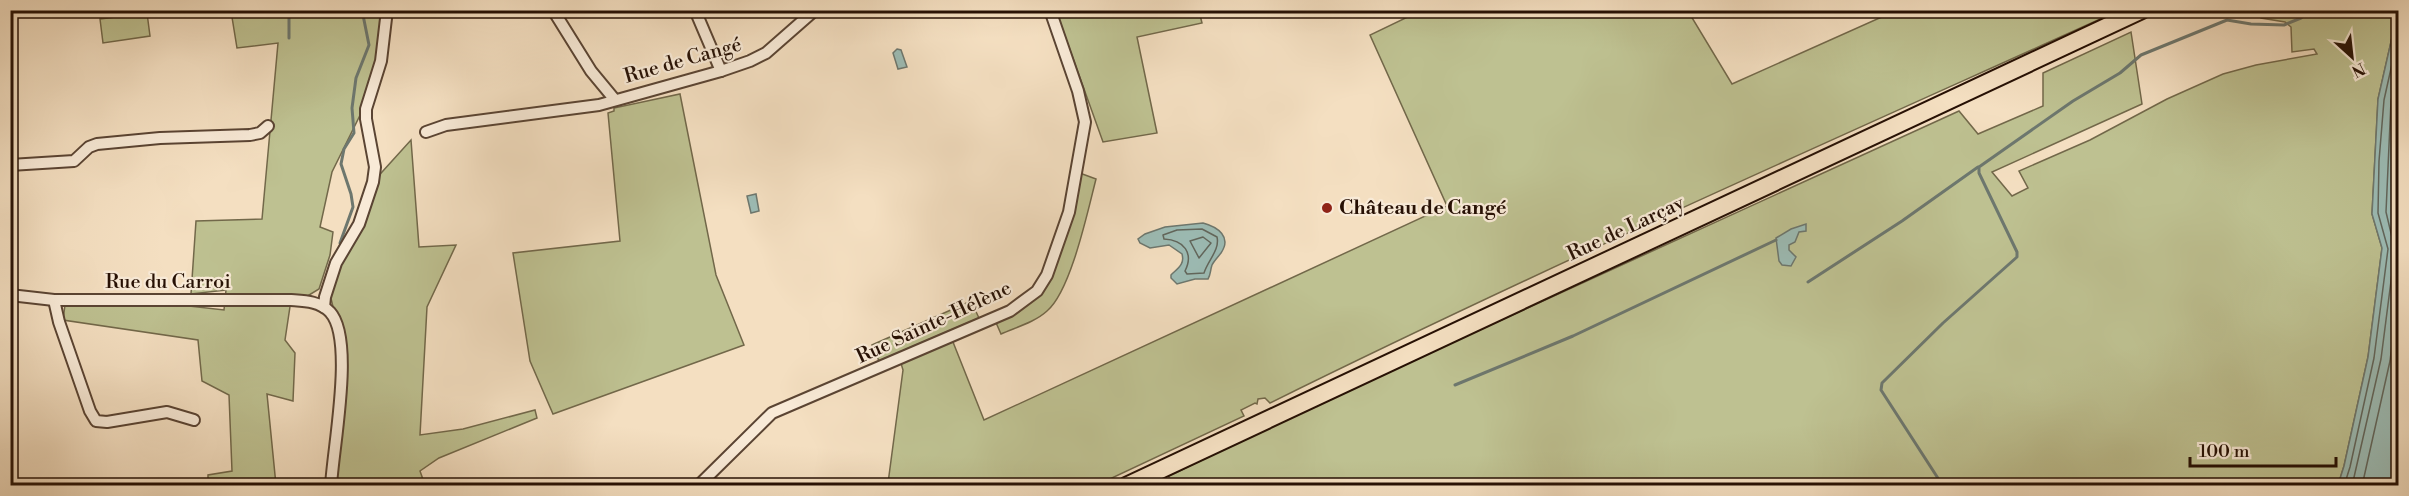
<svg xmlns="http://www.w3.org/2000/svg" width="2409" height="496" font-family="'Libre Bodoni',serif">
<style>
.green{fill:#bec191;stroke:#72684a;stroke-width:1.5}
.water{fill:#9cbcb5;stroke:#6d776e;stroke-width:1.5}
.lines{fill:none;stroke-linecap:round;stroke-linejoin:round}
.shore{stroke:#61665c;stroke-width:1.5}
.stream{stroke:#6d776e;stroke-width:3}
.minor-casing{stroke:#5a4433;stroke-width:14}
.primary-casing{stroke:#261004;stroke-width:20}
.minor{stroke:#f8ead7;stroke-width:10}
.primary{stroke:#f4dfc1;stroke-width:16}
.poi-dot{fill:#8f2418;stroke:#f8ead7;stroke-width:2}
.labels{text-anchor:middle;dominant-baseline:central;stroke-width:4.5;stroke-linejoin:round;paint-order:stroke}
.street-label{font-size:20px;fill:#261004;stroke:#f8ead7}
.poi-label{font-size:20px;font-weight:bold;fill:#261004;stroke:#f8ead7;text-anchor:start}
</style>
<rect width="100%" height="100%" fill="#f4dfc1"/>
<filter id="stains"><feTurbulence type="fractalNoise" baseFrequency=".00333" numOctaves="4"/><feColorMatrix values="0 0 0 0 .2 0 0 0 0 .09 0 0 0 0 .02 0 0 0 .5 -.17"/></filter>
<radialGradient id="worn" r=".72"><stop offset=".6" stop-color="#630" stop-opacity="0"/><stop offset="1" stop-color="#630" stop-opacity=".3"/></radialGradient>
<g class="green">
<path d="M231,11h156l-16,82 -39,79 -12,55 13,5 -3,23 -11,34 -18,11h-10l-6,40 10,13 -2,48 -26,-7 9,91h-68v-10l24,-4 -3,-76 -27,-14 -4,-41 -135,-20 2,-15 79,-4 80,9 2,-20 -35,4 5,-73 66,-2 16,-176 -41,5z"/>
<path d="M1056,11h143l3,12 -65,14 20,96 -54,9z"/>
<path d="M1420,11h268l44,73 163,-73h223c-283,128 -569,254 -848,392l-5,-5 -7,1 -1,5 -2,-1 -14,7 3,6 -147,69 -213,1 4,-3 15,-113 -3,-10 51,-23 33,83 463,-214 -77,-171z"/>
<path d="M2258,11h140l-20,88 -6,115 10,34 -14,109 -24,109 -6,19 -1169,1v-10l144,-70 646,-295 19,23 65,-28v-33l88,-41 11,72 -150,68 20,24 16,-8 -9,-17 71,-31 77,-41 56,-25 33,-9 61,-11 -3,-5 -22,3 -1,-25 -6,-5 -24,-4z"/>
<path d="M147,13l3,23 -47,7 -3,-24z"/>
<path d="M680,94l36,181 28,70 -191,69 -23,-53 -17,-108 107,-12 -12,-128 6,-2v-3z"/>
<path d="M411,140l8,107 37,-2 -29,62 -7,128 43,-6 72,-19 2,8 -98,40 -19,13 5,14h-94l10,-145 -13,-54 45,-104z"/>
<path d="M1077,172l19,7c-8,31 -25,112 -49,132 -12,11 -30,16 -46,23l-7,-16 49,-34z"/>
<path d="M971,301l8,17 -100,43 -7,-16z"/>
</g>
<g class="water">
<path d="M2398,11v474h-60l6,-19 24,-109 14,-109 -10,-34 6,-115z"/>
<path d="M897,49l4,1 6,17 -9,2 -5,-16z"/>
<path d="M756,194l3,17 -8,2 -4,-17z"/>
<path d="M1203,223c15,4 29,14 18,30 -3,4 -7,8 -9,12 -2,6 -1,9 -4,14h-13l-18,5 -6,-6v-3c7,-7 14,-11 11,-21l-13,-9 -19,3 -10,-5 -2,-4 7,-5 20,-7z"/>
<path d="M1806,224v7l-7,1 -4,10 -6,3v5l7,7 -5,9 -9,-1 -3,-4 -3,-23 15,-9z"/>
</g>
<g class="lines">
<g class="shore">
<path d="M2398,126l-3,84 3,15"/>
<path d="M1202,229l15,8c3,13 -9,23 -13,36l-17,1 -2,-3c9,-18 -1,-31 -21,-32l-1,-4 14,-5z"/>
<path d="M1203,237l8,6 -12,15 -9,-17z"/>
<path d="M2344,486l6,-19 24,-109 14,-109 -10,-36 1,-52 5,-61 14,-63"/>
<path d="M2352,486l29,-127 14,-109 -9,-38 5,-111 7,-31"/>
<path d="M2362,486l28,-125 8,-66"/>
</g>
<g class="stream">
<path d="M289,38v-28"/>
<path d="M340,243l13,-36 -2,-13 -10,-30 3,-15 10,-16 -2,-25 4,-30 13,-33 -7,-35"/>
<path d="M1808,282l94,-61 76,-54"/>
<path d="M1455,385l118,-49 203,-96"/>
<path d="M1943,486l-62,-96 1,-7 61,-60 74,-66v-5l-38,-79v-6l94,-66 47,-28 21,-18 86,-35 24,4 33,1 17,-7 10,-8"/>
</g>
<defs>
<g id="minor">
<path d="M553,10l38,61 24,29"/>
<path d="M695,10l26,61"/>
<path d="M426,132l20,-7 153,-20 122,-34 29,-10 16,-8 49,-43"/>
<path d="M10,165l64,-4 15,-14 8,-3 63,-6 90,-3 10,-2 8,-7"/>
<path d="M10,295l44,5h237c13,1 28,1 39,12 25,27 3,135 1,174"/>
<path d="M54,300l5,22 31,89 6,10 11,1 60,-10 27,8"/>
<path d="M324,307l1,-10 11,-34 23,-39 14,-42 2,-15 -9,-48v-10l15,-48 6,-51"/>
<path d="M700,484l72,-71 238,-102 27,-20 10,-16 22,-63 16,-90 -7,-31 -28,-81"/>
</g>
<path id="primary" d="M1126,486l1016,-476"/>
</defs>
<use href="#minor" class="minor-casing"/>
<use href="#primary" class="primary-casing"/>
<use href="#minor" class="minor"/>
<use href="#primary" class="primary"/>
</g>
<circle class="poi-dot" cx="1327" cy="208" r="6"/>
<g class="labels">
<g class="street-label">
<text transform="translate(683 61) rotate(-16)">Rue de Cangé</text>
<text transform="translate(1626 229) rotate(-25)">Rue de Larçay</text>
<text x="168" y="282">Rue du Carroi</text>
<text transform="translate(934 323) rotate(-25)">Rue Sainte-Hélène</text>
</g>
<g class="poi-label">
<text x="1339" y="208">Château de Cangé</text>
</g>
</g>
<rect width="2409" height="496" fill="none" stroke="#f4dfc1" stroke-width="36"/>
<rect x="12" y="12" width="2385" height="472" fill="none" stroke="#261004" stroke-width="3"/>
<rect x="18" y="18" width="2373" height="460" fill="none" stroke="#261004" stroke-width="1.5"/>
<g transform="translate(2352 57) rotate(153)" stroke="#f8ead7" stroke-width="4.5" paint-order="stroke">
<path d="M0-4.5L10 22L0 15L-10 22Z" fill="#261004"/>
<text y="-9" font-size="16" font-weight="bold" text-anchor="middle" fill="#261004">N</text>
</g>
<path d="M2190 457v9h146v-9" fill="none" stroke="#261004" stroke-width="3"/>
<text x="2199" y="457" font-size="18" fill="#261004" stroke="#f8ead7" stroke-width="4.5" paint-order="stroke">100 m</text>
<rect width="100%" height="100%" filter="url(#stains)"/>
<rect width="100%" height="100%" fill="url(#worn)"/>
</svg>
